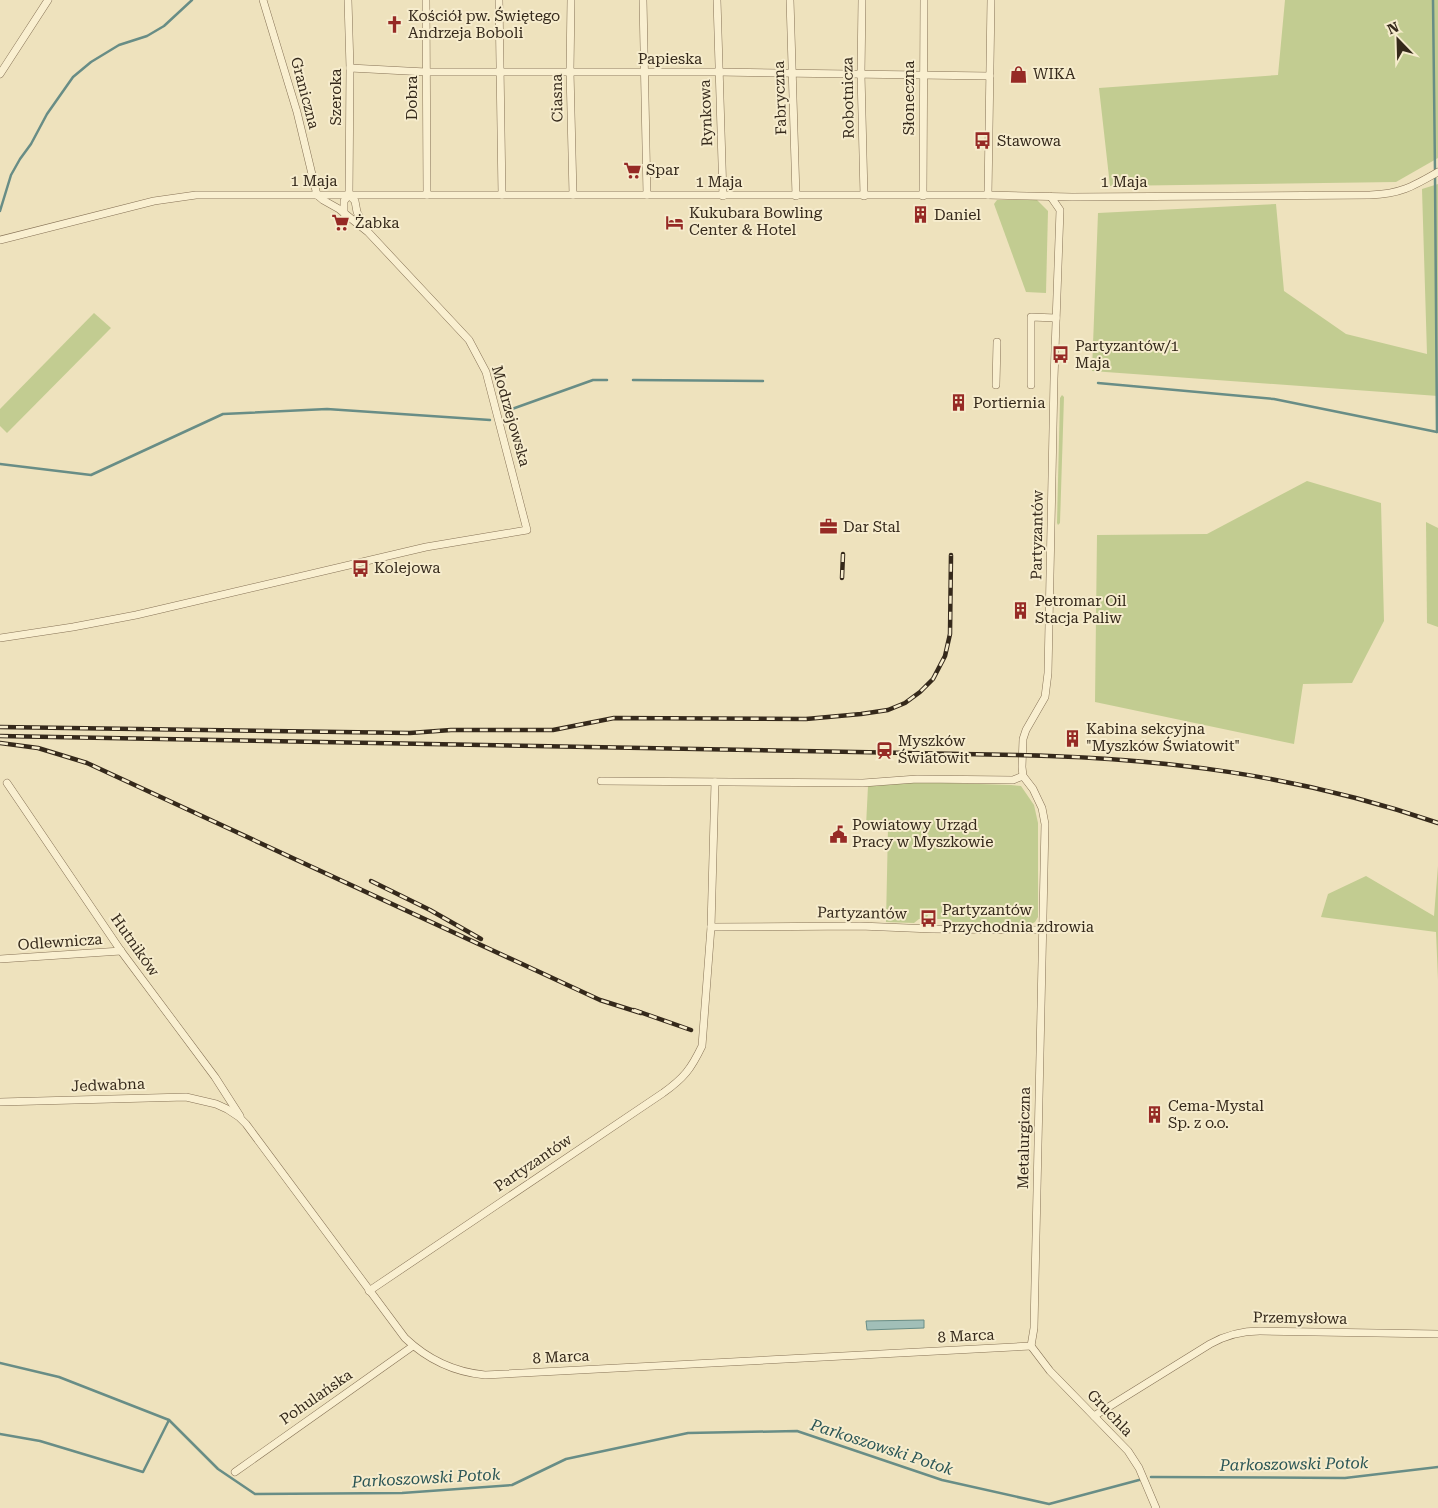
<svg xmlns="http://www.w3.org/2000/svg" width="1438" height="1508" font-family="'Roboto Serif',serif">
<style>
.green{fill:#c2cc91}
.water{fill:#a1bfb8;stroke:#688d86}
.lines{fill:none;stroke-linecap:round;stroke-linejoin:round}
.stream{stroke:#688d86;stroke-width:2.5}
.minor-casing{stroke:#867256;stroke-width:8}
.minor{stroke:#f9efd0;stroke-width:7}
.rail-casing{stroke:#35291b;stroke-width:4.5}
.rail{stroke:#f6eccd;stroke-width:2.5;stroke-dasharray:8;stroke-linecap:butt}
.labels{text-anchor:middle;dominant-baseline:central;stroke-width:4;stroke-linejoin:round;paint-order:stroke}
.poi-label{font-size:15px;fill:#35291b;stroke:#f6eccd;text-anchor:start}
.street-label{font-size:15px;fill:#35291b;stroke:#f6eccd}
.water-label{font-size:16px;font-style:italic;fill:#2a5555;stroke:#f6eccd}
</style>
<rect width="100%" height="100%" fill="#eee2bd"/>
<g class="green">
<path d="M1285,0h153v158l-42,24 -286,4 -11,-98 179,-13z"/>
<path d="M1438,184v212l-346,-25 6,-158 178,-9 8,87 62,43 81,20 -5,-165z"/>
<path d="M997,200h40l11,11 -2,82 -20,-1 -32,-88z"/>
<path d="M94,313l17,15 -104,105 -7,-7v-17z"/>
<path d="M1062,395l2,2 -4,126 -2,2 -1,-2 3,-125z"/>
<path d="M1307,481l74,22 3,118 -32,62 -49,1 -9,60 -199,-42 2,-167 110,-1z"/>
<path d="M1426,522l12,6v99l-11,-4z"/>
<path d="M917,782l94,3 10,1 13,19 4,18v94l-3,5 -6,3 -81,-2 -5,-4h-7l-1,-4h-7l-1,3 -8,1 -5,4 -28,-1 2,-95 -22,-1 2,-40z"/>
<path d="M1438,866v114l-2,-48 -115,-15 7,-23 38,-18 68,40z"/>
</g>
<path class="water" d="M924,1320v8l-57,2 -1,-9z"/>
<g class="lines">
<g class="stream">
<path d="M1433,0l2,171"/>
<path d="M1435,176l2,256"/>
<path d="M0,211l11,-36 9,-16 11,-15 16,-30 26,-37 18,-15 28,-17 28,-9 17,-10 28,-26"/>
<path d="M633,380l130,1"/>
<path d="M1098,383l176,16 163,33"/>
<path d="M512,409l81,-29h14"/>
<path d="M0,464l91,11 132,-61 104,-5 163,11"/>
<path d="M0,1363l59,14 110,43 49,49 37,25 147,-1 110,-8 54,-26 122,-26 109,-2 145,49 107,24 90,-24"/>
<path d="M0,1434l40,7 103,31 26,-52"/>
<path d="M1151,1477l194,1 93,-11"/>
</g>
<defs>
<g id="minor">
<path d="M348,0l2,68 -1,127"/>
<path d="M426,0l1,195"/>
<path d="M499,0l3,195"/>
<path d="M571,0l-1,71 3,124"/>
<path d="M643,0l4,195"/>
<path d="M717,0l6,196"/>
<path d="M790,0l6,196"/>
<path d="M862,0l-1,74 3,122"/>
<path d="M350,68l76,4h292l272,4"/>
<path d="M0,74l48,-74"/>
<path d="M349,195l6,6 2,11 9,17"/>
<path d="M988,195l3,-195"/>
<path d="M923,196l1,-196"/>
<path d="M344,213v-12l5,-6"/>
<path d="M0,240l154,-39 42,-6h792l84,2 298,-2c30,-1 42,-8 68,-23"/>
<path d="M996,385l1,-43"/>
<path d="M1031,385v-68l25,1"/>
<path d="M0,638l73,-11 63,-12 290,-68 101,-17 -41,-158 -17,-32 -101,-108 -29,-23 -16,-9 -6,-5 -20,-83 -34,-112"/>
<path d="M601,781l262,2 54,-4 96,1 10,-4"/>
<path d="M7,783l114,168 94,126 25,39"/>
<path d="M711,927l149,-1 72,3 109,1"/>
<path d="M0,959l121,-8"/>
<path d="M0,1102l186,-5 30,7 11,5 12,8 7,7 159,214c23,22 49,34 80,37l546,-29"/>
<path d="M369,1291l294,-198c21,-15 28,-24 39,-47l9,-119 4,-145"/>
<path d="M1031,1346l3,-18 11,-504 -3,-16 -9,-19 -10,-13 -1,-9 1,-28 3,-9 19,-33 3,-24 6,-294 6,-169 -9,-13"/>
<path d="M1031,1346l19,25 78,80 11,17 17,40"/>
<path d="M1094,1416l116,-72c16,-9 31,-13 50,-13l178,3"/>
<path d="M235,1472l178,-126"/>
</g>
</defs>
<use href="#minor" class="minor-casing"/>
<use href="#minor" class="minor"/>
<defs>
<g id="rail">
<path d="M842,578l1,-24"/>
<path d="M0,727l410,6 41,-3h102l61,-12 192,1 55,-5 27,-4 17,-7 15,-11 13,-13 12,-23 5,-22 1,-79"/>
<path d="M0,736l1016,19c147,3 283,20 422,68"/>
<path d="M0,743l38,5 49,15 513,237 41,13"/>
<path d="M371,881l59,29 51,29"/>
<path d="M634,1010l57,20"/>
</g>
</defs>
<use href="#rail" class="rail-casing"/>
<use href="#rail" class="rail"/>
</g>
<defs>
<symbol id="church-bare" viewBox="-9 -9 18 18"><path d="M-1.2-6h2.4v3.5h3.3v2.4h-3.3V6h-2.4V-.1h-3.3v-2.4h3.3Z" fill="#962a25" stroke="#f6eccd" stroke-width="2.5" paint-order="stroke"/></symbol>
<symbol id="shop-bare" viewBox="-9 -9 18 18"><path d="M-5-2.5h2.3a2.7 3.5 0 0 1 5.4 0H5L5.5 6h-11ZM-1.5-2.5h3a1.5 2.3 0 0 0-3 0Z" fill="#962a25" stroke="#f6eccd" stroke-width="2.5" paint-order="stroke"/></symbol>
<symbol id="bus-bare" viewBox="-9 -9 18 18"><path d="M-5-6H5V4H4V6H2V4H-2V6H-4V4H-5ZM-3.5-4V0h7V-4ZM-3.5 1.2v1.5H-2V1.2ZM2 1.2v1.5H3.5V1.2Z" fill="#962a25" stroke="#f6eccd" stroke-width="2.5" paint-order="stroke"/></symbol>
<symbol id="supermarket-bare" viewBox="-9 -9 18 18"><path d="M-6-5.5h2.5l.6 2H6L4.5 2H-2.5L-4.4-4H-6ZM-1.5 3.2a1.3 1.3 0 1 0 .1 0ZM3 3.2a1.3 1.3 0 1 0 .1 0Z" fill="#962a25" stroke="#f6eccd" stroke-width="2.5" paint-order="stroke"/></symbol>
<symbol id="building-bare" viewBox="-9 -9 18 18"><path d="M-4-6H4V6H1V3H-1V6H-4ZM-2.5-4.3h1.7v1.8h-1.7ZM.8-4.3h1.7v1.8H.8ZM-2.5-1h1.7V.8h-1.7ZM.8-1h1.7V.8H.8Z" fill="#962a25" stroke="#f6eccd" stroke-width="2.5" paint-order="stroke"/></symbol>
<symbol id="hotel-bare" viewBox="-9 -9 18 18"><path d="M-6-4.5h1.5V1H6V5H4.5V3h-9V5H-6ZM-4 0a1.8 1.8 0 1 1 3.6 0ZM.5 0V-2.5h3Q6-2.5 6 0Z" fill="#962a25" stroke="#f6eccd" stroke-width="2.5" paint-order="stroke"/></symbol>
<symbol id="office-bare" viewBox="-9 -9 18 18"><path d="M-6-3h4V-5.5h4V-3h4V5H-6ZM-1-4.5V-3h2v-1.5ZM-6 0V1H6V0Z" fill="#962a25" stroke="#f6eccd" stroke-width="2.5" paint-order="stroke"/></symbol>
<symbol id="station-bare" viewBox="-9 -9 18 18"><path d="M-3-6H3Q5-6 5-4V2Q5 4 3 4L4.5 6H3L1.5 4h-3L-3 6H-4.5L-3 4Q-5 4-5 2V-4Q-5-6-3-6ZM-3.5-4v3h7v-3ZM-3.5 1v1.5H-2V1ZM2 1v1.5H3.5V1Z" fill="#962a25" stroke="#f6eccd" stroke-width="2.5" paint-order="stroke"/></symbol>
<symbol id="civic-bare" viewBox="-9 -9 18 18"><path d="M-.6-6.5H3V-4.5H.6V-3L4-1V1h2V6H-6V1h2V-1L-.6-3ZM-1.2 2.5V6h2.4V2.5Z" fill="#962a25" stroke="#f6eccd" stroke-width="2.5" paint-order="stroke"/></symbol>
</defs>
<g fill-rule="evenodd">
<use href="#church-bare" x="382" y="12" width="25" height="25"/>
<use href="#shop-bare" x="1006" y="62" width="25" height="25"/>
<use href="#bus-bare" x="970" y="128" width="25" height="25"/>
<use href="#supermarket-bare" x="620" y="158" width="25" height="25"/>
<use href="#building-bare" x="908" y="202" width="25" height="25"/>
<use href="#hotel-bare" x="662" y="210" width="25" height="25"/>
<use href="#supermarket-bare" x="328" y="210" width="25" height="25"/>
<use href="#bus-bare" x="1048" y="342" width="25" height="25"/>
<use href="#building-bare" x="946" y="390" width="25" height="25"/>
<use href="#office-bare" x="816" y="514" width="25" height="25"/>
<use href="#bus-bare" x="348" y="556" width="25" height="25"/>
<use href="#building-bare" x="1008" y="598" width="25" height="25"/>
<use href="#building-bare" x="1060" y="726" width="25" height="25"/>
<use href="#station-bare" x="872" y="738" width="25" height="25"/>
<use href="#civic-bare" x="826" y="822" width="25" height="25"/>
<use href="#bus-bare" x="916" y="906" width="25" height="25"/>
<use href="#building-bare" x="1142" y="1102" width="25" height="25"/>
</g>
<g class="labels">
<g class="poi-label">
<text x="408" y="16">Kościół pw. Świętego<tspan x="408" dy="17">Andrzeja Boboli</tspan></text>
<text x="1033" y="74">WIKA</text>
<text x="997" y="141">Stawowa</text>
<text x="646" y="170">Spar</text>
<text x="689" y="213">Kukubara Bowling<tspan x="689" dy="17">Center &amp; Hotel</tspan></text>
<text x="934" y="215">Daniel</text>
<text x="355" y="223">Żabka</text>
<text x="1075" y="346">Partyzantów/1<tspan x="1075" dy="17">Maja</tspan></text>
<text x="973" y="403">Portiernia</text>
<text x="843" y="527">Dar Stal</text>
<text x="374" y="568">Kolejowa</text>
<text x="1035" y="601">Petromar Oil<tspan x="1035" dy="17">Stacja Paliw</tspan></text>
<text x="1086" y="729">Kabina sekcyjna<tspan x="1086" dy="17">"Myszków Światowit"</tspan></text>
<text x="898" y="741">Myszków<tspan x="898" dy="17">Światowit</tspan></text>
<text x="852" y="825">Powiatowy Urząd<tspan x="852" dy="17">Pracy w Myszkowie</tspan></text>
<text x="942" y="910">Partyzantów<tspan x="942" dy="17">Przychodnia zdrowia</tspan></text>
<text x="1168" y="1106">Cema-Mystal<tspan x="1168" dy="17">Sp. z o.o.</tspan></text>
</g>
<g class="street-label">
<text x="670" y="59">Papieska</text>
<text transform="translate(305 93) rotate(75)">Graniczna</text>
<text transform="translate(336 97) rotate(-90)">Szeroka</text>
<text transform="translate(412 98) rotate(-90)">Dobra</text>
<text transform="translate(557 98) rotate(-91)">Ciasna</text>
<text transform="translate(780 98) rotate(-92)">Fabryczna</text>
<text transform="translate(848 98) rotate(-91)">Robotnicza</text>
<text transform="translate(909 98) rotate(-90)">Słoneczna</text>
<text transform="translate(706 113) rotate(-92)">Rynkowa</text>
<text x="314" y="181">1 Maja</text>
<text x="719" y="182">1 Maja</text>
<text x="1124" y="182">1 Maja</text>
<text transform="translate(511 416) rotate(74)">Modrzejowska</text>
<text transform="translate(1037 535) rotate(-89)">Partyzantów</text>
<text transform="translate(862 913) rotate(1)">Partyzantów</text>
<text transform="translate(60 942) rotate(-4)">Odlewnicza</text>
<text transform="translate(135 945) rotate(55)">Hutników</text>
<text transform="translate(108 1085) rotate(-2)">Jedwabna</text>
<text transform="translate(1024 1138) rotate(-89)">Metalurgiczna</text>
<text transform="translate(533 1163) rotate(-34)">Partyzantów</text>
<text transform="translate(1300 1318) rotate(1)">Przemysłowa</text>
<text transform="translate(966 1336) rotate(-3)">8 Marca</text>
<text transform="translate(561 1357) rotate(-3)">8 Marca</text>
<text transform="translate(316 1397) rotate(-35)">Pohulańska</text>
<text transform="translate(1110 1413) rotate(46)">Gruchla</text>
</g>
<g class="water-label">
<text transform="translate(882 1447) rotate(18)">Parkoszowski Potok</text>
<text transform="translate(1294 1464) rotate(-1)">Parkoszowski Potok</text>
<text transform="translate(426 1478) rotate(-3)">Parkoszowski Potok</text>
</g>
</g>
<g transform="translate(1398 40) rotate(337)" stroke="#f6eccd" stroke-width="4" paint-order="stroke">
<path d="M0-4L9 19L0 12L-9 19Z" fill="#35291b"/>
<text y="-8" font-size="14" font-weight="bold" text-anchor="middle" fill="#35291b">N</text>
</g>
</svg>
